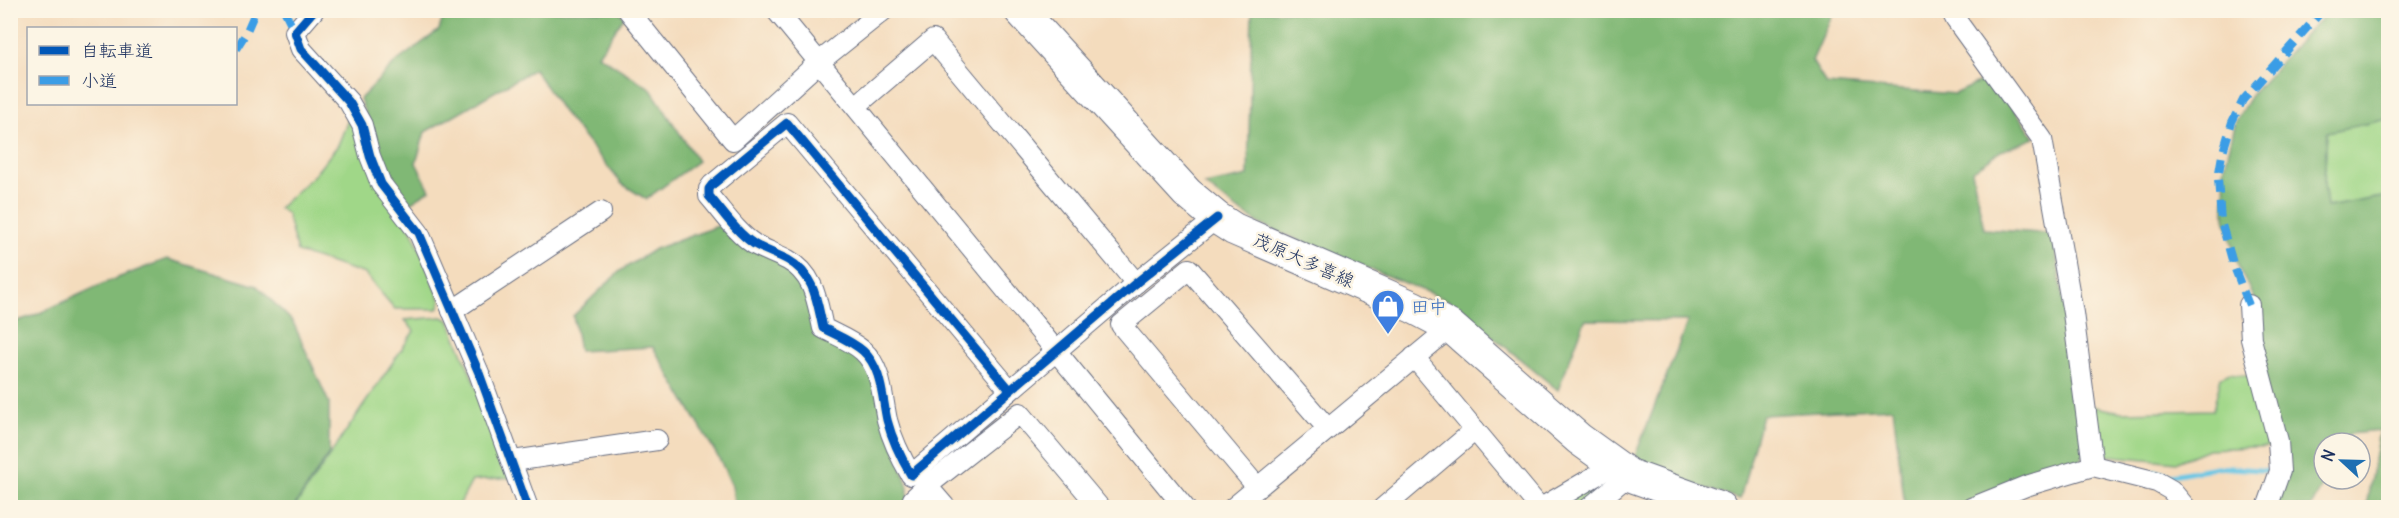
<svg xmlns="http://www.w3.org/2000/svg" width="2399" height="518" font-family="Delius,'Klee One',sans-serif">
<style>
.green{fill:#a0d788;stroke:#5e8373;stroke-width:1.5}
.forest{fill:#80b874;stroke:#4e7469;stroke-width:1.5}
.lines{fill:none;stroke-linecap:round;stroke-linejoin:round}
.stream{stroke:#66c6e5;stroke-width:5}
.street-casing{stroke:#676c7f;stroke-width:22}
.primary-casing{stroke:#676c7f;stroke-width:34}
.street{stroke:#fff;stroke-width:20}
.primary{stroke:#fff;stroke-width:32}
.quiet{stroke:#3b9de6;stroke-width:8;stroke-dasharray:15 8;stroke-linecap:butt}
.cycleway-casing{stroke:#fcf5e5;stroke-width:13}
.cycleway{stroke:#0057b8;stroke-width:9}
.labels{text-anchor:middle;dominant-baseline:central;stroke-width:5;stroke-linejoin:round;paint-order:stroke}
.street-label{font-size:18px;fill:#1b2f5e;stroke:#fcf5e5}
.shop-label{font-size:18px;fill:#366cbe;stroke:#fcf5e5;text-anchor:start}
</style>
<rect width="100%" height="100%" fill="#fcf5e5"/>
<filter id="ink" filterUnits="userSpaceOnUse"><feTurbulence type="fractalNoise" baseFrequency=".0167" numOctaves="2"/><feDisplacementMap in="SourceGraphic" scale="12" xChannelSelector="R" yChannelSelector="G"/><feConvolveMatrix kernelMatrix="1 2 1 2 8 2 1 2 1" color-interpolation-filters="sRGB"/></filter>
<filter id="wash" filterUnits="userSpaceOnUse"><feTurbulence type="fractalNoise" baseFrequency=".008" numOctaves="4" result="noise"/><feDisplacementMap in="SourceGraphic" scale="24" xChannelSelector="R" yChannelSelector="G"/><feGaussianBlur stdDeviation="1.35" result="paint"/><feColorMatrix in="noise" values="0 0 0 0 0 0 0 0 0 0 0 0 0 0 0 0 0 1.4 0 .05"/><feComposite in="paint" operator="in"/></filter>
<g filter="url(#wash)">
<rect width="100%" height="100%" fill="#f4dcbd"/>
<g class="green">
<path d="M350,115l65,123 26,63 -3,8h-43l-30,-35 -68,-22 -10,-38 -8,-6 36,-34 23,-29z"/>
<path d="M2388,119v77l-61,11 -3,-23 3,-52z"/>
<path d="M442,317l7,3 64,158 -41,3 -14,26 -164,1 120,-177 -9,-11z"/>
<path d="M2230,373l16,3 10,-3 20,73 -68,3 -31,13 -75,-7 -7,-8 -5,-41 32,6 91,-2 8,-33z"/>
<path d="M1601,477l7,4 -31,26 -23,1z"/>
</g>
<g class="forest">
<path d="M445,11h174l5,6 -26,38 52,33 48,73 -52,38 -24,-15 -59,-72 -29,-43 -109,63 -9,31 14,27 -25,16 -16,-22 -29,-85 36,-37 43,-32z"/>
<path d="M1252,11h582l-22,50 14,23 129,10 36,-17 44,61 -34,13 -29,20 12,58 69,5 33,217 -8,14 -122,42h-51l-12,-99 -131,7 -22,84 -69,-21 -36,-22 53,-135 -103,-1 -27,70 -109,-89 -187,-76 -24,-15 -33,-25 43,-9z"/>
<path d="M2330,11h58v108l-61,13 -3,52 3,23 61,-11v311h-22l13,-76 -30,3 -4,9h-21v36h2l-15,28h-40l12,-35 -23,-108 -7,-68 -14,-27 -14,-51 -1,-48 12,-49 15,-26 61,-68z"/>
<path d="M723,220l73,50 18,43 54,52 40,122v11l-3,9h-170l-3,-21 -12,-26 -67,-113 -74,4 -6,-35 47,-45 35,-22 63,-23z"/>
<path d="M167,259l90,27 36,36 36,81v51l-35,53 -197,1 -22,-4 -5,3h-59v-184l22,-7 74,-34z"/>
</g>
<g class="lines">
<path class="stream" d="M2154,472l18,3 45,-8 57,4"/>
</g>
</g>
<g filter="url(#ink)">
<g class="lines">
<defs>
<g id="street">
<path d="M314,10l-19,22 6,17 48,53 13,23 8,31 11,28 38,49 60,140 49,135"/>
<path d="M628,10l105,130 86,-78 65,-52"/>
<path d="M776,10l409,498"/>
<path d="M1951,10l5,10 86,119 31,174 20,153"/>
<path d="M856,106l77,-66 203,243"/>
<path d="M2249,305l2,34 27,102 2,30 -13,37"/>
<path d="M452,311l149,-99"/>
<path d="M1414,357l126,151"/>
<path d="M1010,390l-223,-267 -75,62 -3,4v7c14,16 27,36 45,48 10,6 23,10 34,16 27,15 29,42 35,68 13,7 29,13 40,23 19,17 19,46 24,69 5,19 14,38 24,55l225,-192 81,-65"/>
<path d="M513,461l144,-21"/>
<path d="M927,486l19,22"/>
<path d="M1257,487l-136,-162 68,-56 139,160"/>
<path d="M910,508l3,-9 14,-13 93,-73 80,95"/>
<path d="M1233,508l218,-181"/>
<path d="M1383,508l92,-78"/>
<path d="M1541,508l73,-43"/>
<path d="M1589,508l40,-33"/>
<path d="M1971,508l55,-22 67,-20 64,16 14,8 15,18"/>
</g>
<path id="primary" d="M1020,10l167,183 30,25 17,11 179,78 38,20 128,112 50,36 92,33"/>
</defs>
<use href="#street" class="street-casing"/>
<use href="#primary" class="primary-casing"/>
<use href="#street" class="street"/>
<use href="#primary" class="primary"/>
<g class="quiet">
<path d="M284,10l11,22"/>
<path d="M236,49l10,-16 10,-23"/>
<path d="M2249,305l-15,-38 -13,-46 -3,-43 4,-23 10,-33 11,-22 80,-90"/>
</g>
<defs>
<g id="cycleway">
<path d="M314,10l-19,22 6,17 48,53 13,23 8,31 11,28 38,49 60,140 49,135"/>
<path d="M1010,390l-223,-267 -75,62 -3,4v7c14,16 27,36 45,48 10,6 23,10 34,16 27,15 29,42 35,68 13,7 29,13 40,23 19,17 19,46 24,69 5,19 14,38 24,55l225,-192 81,-65"/>
</g>
</defs>
<use href="#cycleway" class="cycleway-casing"/>
<use href="#cycleway" class="cycleway"/>
</g>
</g>
<defs>
<symbol id="shop-pin" viewBox="-11 -11 22 30"><path d="M0 17L-7.5 6A9.5 9.5 0 1 1 7.5 6Z" fill="#3f7fe0" stroke="#fcf5e5"/><path d="M-5-2.5h2.3a2.7 3.5 0 0 1 5.4 0H5L5.5 6h-11ZM-1.5-2.5h3a1.5 2.3 0 0 0-3 0Z" fill="#fff"/></symbol>
</defs>
<g fill-rule="evenodd">
<use href="#shop-pin" x="1369" y="287" width="38" height="52"/>
</g>
<g class="labels">
<g class="street-label">
<text transform="translate(1304 260) rotate(24)">茂原大多喜線</text>
</g>
<g class="shop-label">
<text x="1411" y="306">田中</text>
</g>
</g>
<rect width="2399" height="518" fill="none" stroke="#fcf5e5" stroke-width="36"/>
<rect x="27" y="27" width="210" height="78" fill="#fcf5e5" stroke="#a2a6af" stroke-width="1.5"/>
<rect x="39" y="46" width="30" height="9" fill="#0057b8" stroke="#a2a6af" stroke-width="1.5"/>
<text x="81" y="57" font-size="18" fill="#1b2f5e">自転車道</text>
<rect x="39" y="76" width="30" height="9" fill="#3b9de6" stroke="#a2a6af" stroke-width="1.5"/>
<text x="81" y="87" font-size="18" fill="#1b2f5e">小道</text>
<g transform="translate(2342 461) rotate(292)"><circle r="28" fill="#fcf5e5" stroke="#a2a6af" stroke-width="1.5"/>
<path d="M0-4.5L10 22L0 15L-10 22Z" fill="#1f6fb2"/>
<text y="-9" font-size="16" font-weight="bold" text-anchor="middle" fill="#1b2f5e">N</text>
</g>
</svg>
